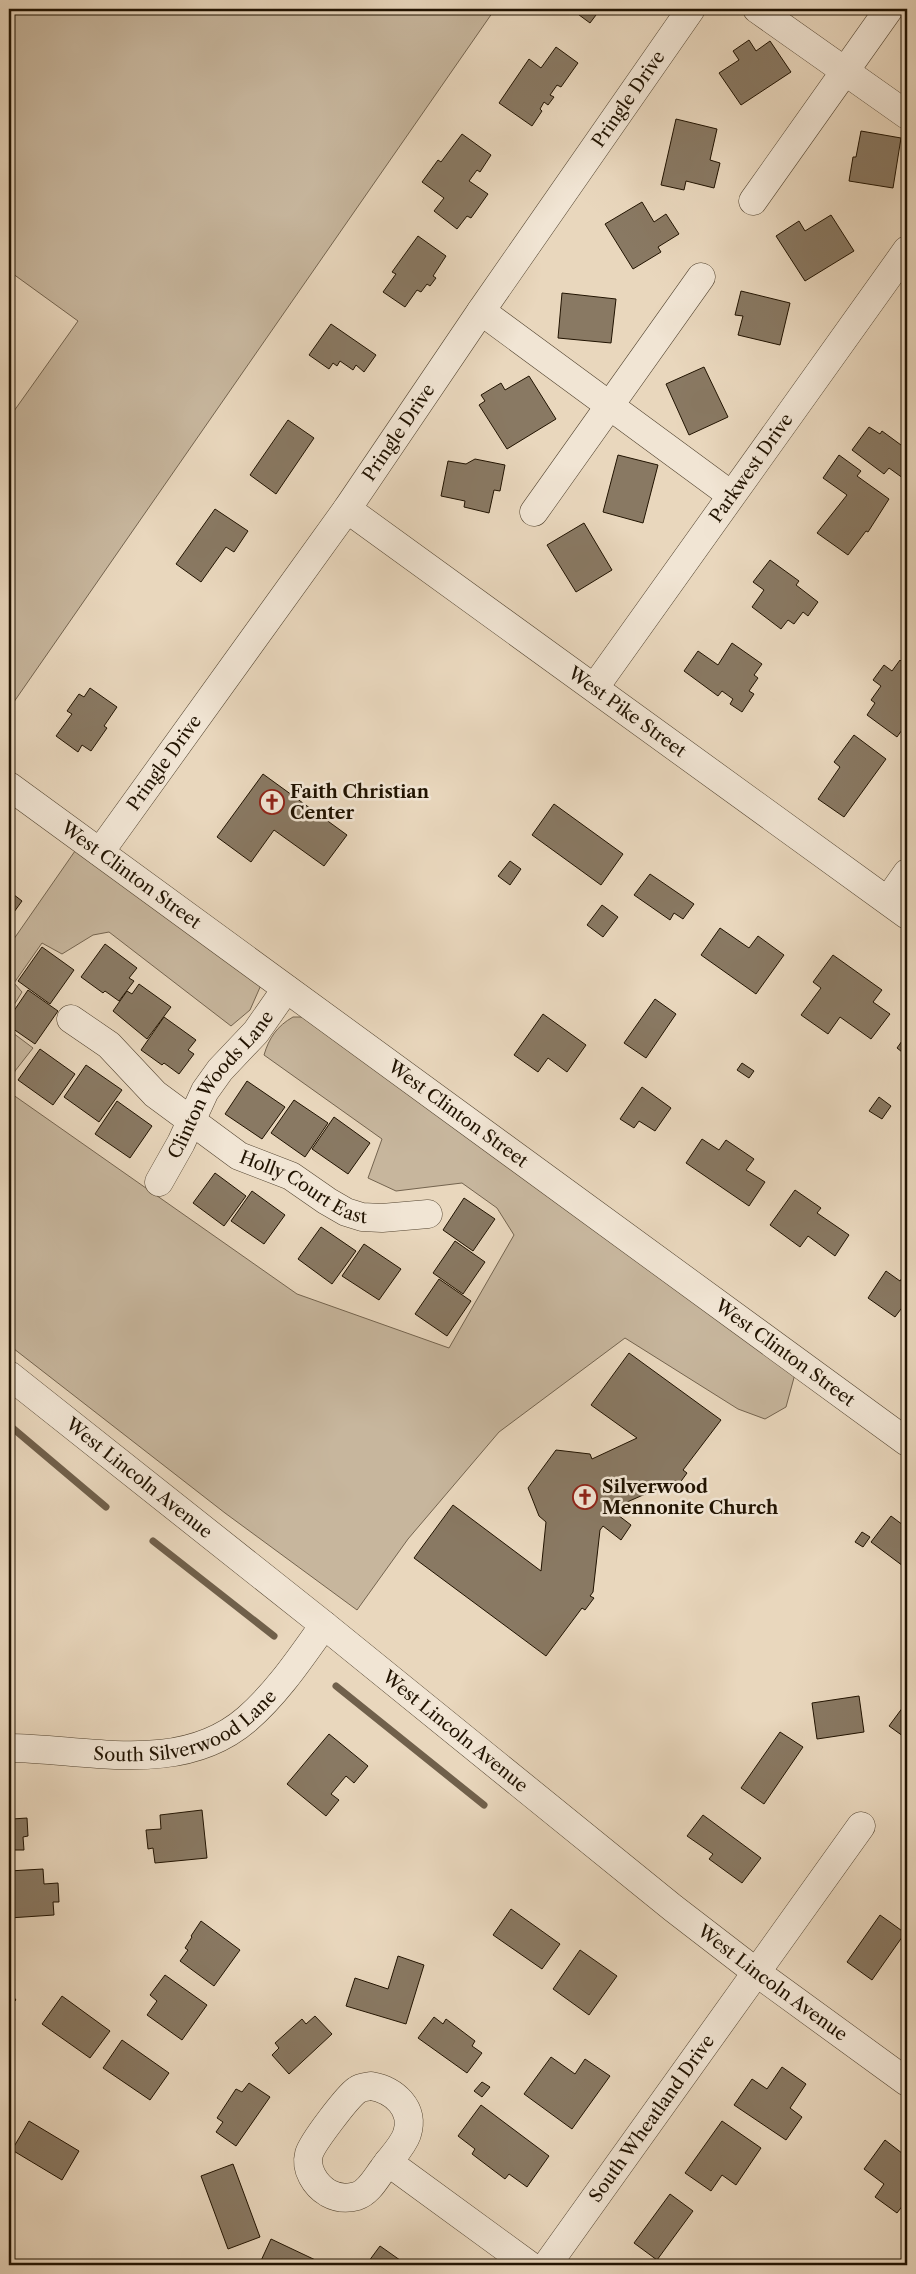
<svg xmlns="http://www.w3.org/2000/svg" width="916" height="2274" font-family="'Libre Caslon Text',serif">
<style>
.green{fill:#c7b69d;stroke:#74644f}
.lines{fill:none;stroke-linecap:round;stroke-linejoin:round}
.stream{stroke:#70604b;stroke-width:7}
.building{fill:#897963;stroke:#211301}
.minor-casing{stroke:#534430;stroke-width:29}
.minor{stroke:#f1e5d4;stroke-width:28}
.labels{text-anchor:middle;dominant-baseline:central;stroke-width:5;stroke-linejoin:round;paint-order:stroke}
.street-label{font-size:18px;fill:#211301;stroke:#f1e5d4}
.poi-label{font-size:18px;font-weight:bold;fill:#211301;stroke:#f1e5d4;text-anchor:start}
</style>
<rect width="100%" height="100%" fill="#e9d7bd"/>
<filter id="stains"><feTurbulence type="fractalNoise" baseFrequency=".004" numOctaves="4"/><feColorMatrix values="0 0 0 0 .2 0 0 0 0 .09 0 0 0 0 .02 0 0 0 .5 -.17"/></filter>
<radialGradient id="worn" r=".72"><stop offset=".6" stop-color="#630" stop-opacity="0"/><stop offset="1" stop-color="#630" stop-opacity=".3"/></radialGradient>
<g class="green">
<path d="M9,9h486l-486,700v-291l69,-97 -69,-50z"/>
<path d="M75,851l186,134 -11,25 -19,16 -122,-94 -16,3 -31,19 -20,-11 -28,40 8,9 -13,21v-67z"/>
<path d="M293,1017h12l490,357 -9,33 -21,12 -27,-10 -113,-71 -126,94 -91,107 -51,71 -132,-97 -216,-168v-315l24,18 -18,23 -6,21 288,202 152,54 65,-113 -17,-27 -35,-25 -66,8 -28,-13 14,-39 -118,-84c5,-17 13,-29 29,-38z"/>
</g>
<g class="lines">
<g class="stream">
<path d="M9,1425l97,82"/>
<path d="M153,1541l121,95"/>
<path d="M336,1686l148,119"/>
</g>
</g>
<g class="building">
<path d="M571,9h35l-4,5 -3,-3 -9,12z"/>
<path d="M823,9h20l-1,4z"/>
<path d="M749,40l7,11 14,-10 21,31 -50,33 -22,-32 20,-13 -6,-9z"/>
<path d="M556,47l22,16 -17,24 -4,-2 -7,10 4,2 -6,8 -4,-3 -4,7 2,2 -10,15 -33,-23 30,-44 12,9z"/>
<path d="M676,119l41,10 -7,31 10,3 -6,25 -28,-7 -2,9 -23,-5z"/>
<path d="M861,131l40,7 -8,50 -44,-7 4,-24h3z"/>
<path d="M462,134l29,21 -11,17 -3,-2 -8,11 19,13 -17,24 -4,-2 -10,13 -23,-18 10,-13 -22,-16 16,-22 3,2z"/>
<path d="M642,202l12,20 12,-8 13,20 -21,13 3,5 -28,17 -28,-45z"/>
<path d="M831,215l23,36 -49,30 -29,-45 23,-15 6,10z"/>
<path d="M418,236l28,20 -13,20 3,2 -6,8 -3,-2 -6,8 -4,-2 -12,17 -22,-15 13,-18 -4,-2z"/>
<path d="M741,291l49,12 -10,42 -42,-10 5,-19 -8,-1z"/>
<path d="M562,293l54,6 -5,44 -53,-5z"/>
<path d="M331,324l45,31 -12,17 -8,-7 -3,5 -13,-9 -3,5 -4,-3 -4,6 -20,-14z"/>
<path d="M704,367l24,50 -39,18 -23,-51z"/>
<path d="M529,376l27,43 -49,30 -28,-44 6,-4 -4,-6 20,-12 4,7z"/>
<path d="M288,420l26,18 -38,56 -26,-19z"/>
<path d="M869,427l11,7 2,-3 19,14 6,-9v45l-18,-13 -5,6 -32,-24z"/>
<path d="M618,455l40,10 -15,58 -40,-11z"/>
<path d="M839,455l22,16 -4,5 32,23 -21,33 -2,-1 -18,24 -31,-22 30,-38 -24,-17z"/>
<path d="M475,459l30,6 -5,26 -6,-1 -5,23 -25,-6 1,-6 -24,-5 7,-35 18,3z"/>
<path d="M215,509l33,22 -14,21 -8,-5 -25,35 -25,-18z"/>
<path d="M584,523l28,47 -36,22 -29,-47z"/>
<path d="M770,560l29,21 -3,4 22,17 -10,14 -5,-4 -9,12 -6,-4 -7,9 -29,-22 12,-17 -11,-8z"/>
<path d="M732,643l30,21 -8,11 4,3 -9,13 5,3 -12,18 -12,-8 3,-5 -11,-8 -4,5 -34,-25 14,-20 20,14z"/>
<path d="M907,659v64l-10,14 -30,-22 8,-12 -4,-3 10,-14 -8,-6 11,-15 8,6 8,-11 4,4z"/>
<path d="M90,688l27,19 -13,19 3,2 -16,23 -9,-6 -4,7 -22,-16 16,-22 -5,-3 12,-17 5,3z"/>
<path d="M854,735l32,24 -42,58 -26,-18 22,-32 -6,-5z"/>
<path d="M263,774l84,61 -23,31 -50,-36 -23,32 -34,-25z"/>
<path d="M554,804l69,50 -22,31 -69,-50z"/>
<path d="M510,861l11,8 -11,16 -12,-9z"/>
<path d="M650,874l44,30 -11,15 -9,-6 -4,7 -36,-25z"/>
<path d="M9,891l13,10 -13,18z"/>
<path d="M602,905l16,12 -15,20 -16,-12z"/>
<path d="M720,928l29,20 9,-12 26,19 -28,39 -55,-39z"/>
<path d="M105,944l32,24 -8,10 5,3 -15,20 -14,-10 -2,2 -22,-16z"/>
<path d="M42,947l32,23 -24,34 -32,-23z"/>
<path d="M833,955l49,35 -9,12 17,12 -19,25 -31,-22 -12,17 -27,-19 20,-27 -8,-6z"/>
<path d="M139,984l32,23 -24,32 -34,-28 14,-20 5,3z"/>
<path d="M28,990l30,21 -23,33 -26,-18v-8z"/>
<path d="M655,999l21,15 -30,44 -22,-15z"/>
<path d="M543,1014l43,31 -19,27 -19,-14 -10,14 -24,-17z"/>
<path d="M164,1017l32,23 -8,10 6,4 -15,20 -15,-11 -2,2 -21,-15z"/>
<path d="M907,1034v22l-10,-8z"/>
<path d="M40,1049l35,25 -22,31 -35,-25z"/>
<path d="M742,1063l12,8 -5,7 -12,-8z"/>
<path d="M86,1065l36,25 -23,32 -35,-25z"/>
<path d="M247,1081l38,26 -23,32 -37,-25z"/>
<path d="M642,1087l29,21 -16,23 -16,-10 -5,7 -14,-9z"/>
<path d="M879,1097l12,9 -9,13 -13,-8z"/>
<path d="M294,1100l34,23 -23,34 -34,-24z"/>
<path d="M117,1101l35,25 -22,32 -35,-24z"/>
<path d="M334,1117l36,26 -22,31 -36,-25z"/>
<path d="M702,1139l17,11 7,-10 28,19 -8,11 19,12 -16,24 -63,-43z"/>
<path d="M215,1173l31,23 -22,30 -31,-23z"/>
<path d="M795,1190l26,18 -4,5 32,22 -14,21 -27,-20 -8,11 -30,-22z"/>
<path d="M252,1191l33,24 -21,29 -33,-23z"/>
<path d="M464,1198l31,21 -22,32 -30,-21z"/>
<path d="M321,1227l35,24 -24,33 -34,-25z"/>
<path d="M455,1241l30,21 -22,32 -30,-21z"/>
<path d="M364,1244l37,25 -22,31 -37,-24z"/>
<path d="M886,1271l14,10 4,-6 3,2v30l-3,-2 -9,12 -27,-19z"/>
<path d="M439,1279l32,22 -24,35 -32,-22z"/>
<path d="M629,1353l92,67 -38,50 4,3 -8,11 -4,-3 -57,25 -4,6 17,13 -10,15 -18,-14 -3,4 -7,62 -3,4 4,2 -9,12 -3,-2 -36,48 -132,-98 39,-53 88,66 5,-49 -7,-6 -11,-28 28,-38 34,4 2,5 45,-21 -46,-33z"/>
<path d="M891,1516l16,12v41l-36,-27z"/>
<path d="M862,1532l8,5 -7,10 -8,-5z"/>
<path d="M859,1696l5,36 -47,7 -5,-36z"/>
<path d="M906,1703l1,1v35l-18,-13z"/>
<path d="M780,1732l23,15 -39,57 -23,-16z"/>
<path d="M329,1734l39,32 -14,17 -8,-7 -15,18 8,6 -13,16 -39,-32z"/>
<path d="M9,1806h3v13l15,-1 1,18 -5,1 1,13h-15z"/>
<path d="M202,1810l5,48 -52,5 -2,-15 -5,1 -2,-19 15,-1 -1,-14z"/>
<path d="M703,1815l58,43 -19,25 -33,-24 4,-5 -26,-18z"/>
<path d="M43,1869l1,15 14,-1 1,19h-6l1,13 -45,3v-47z"/>
<path d="M511,1909l49,35 -18,25 -49,-34z"/>
<path d="M880,1915l25,18 -33,47 -25,-18z"/>
<path d="M201,1921l39,29 -26,36 -34,-25 8,-11 -3,-2 7,-11 -1,-1z"/>
<path d="M580,1950l37,26 -28,39 -36,-26z"/>
<path d="M398,1956l26,9 -18,59 -60,-18 9,-28 33,11z"/>
<path d="M165,1975l42,30 -25,35 -35,-25 10,-14 -7,-6z"/>
<path d="M9,1981l5,7 -5,3 7,9 -7,5z"/>
<path d="M62,1996l48,35 -20,27 -48,-34z"/>
<path d="M315,2016l17,18 -43,40 -17,-19 7,-7 -4,-5 27,-24 4,5z"/>
<path d="M434,2017l9,7 3,-5 29,22 -3,5 10,7 -15,20 -49,-35z"/>
<path d="M122,2040l47,33 -19,27 -47,-32z"/>
<path d="M551,2057l24,17 10,-15 25,17 -38,53 -48,-35z"/>
<path d="M782,2067l24,17 -16,24 12,9 -16,23 -52,-35 18,-26 15,10z"/>
<path d="M482,2082l8,5 -8,10 -8,-6z"/>
<path d="M249,2083l21,14 -34,49 -20,-14 7,-10 -6,-4 19,-29 6,3z"/>
<path d="M481,2105l68,51 -22,31 -18,-13 -4,5 -33,-25 3,-5 -17,-13z"/>
<path d="M29,2121l50,30 -17,29 -50,-30z"/>
<path d="M722,2121l39,27 -25,37 -14,-10 -11,16 -26,-18z"/>
<path d="M885,2140l22,17v43l-10,13 -22,-16 9,-13 -20,-15z"/>
<path d="M233,2164l27,73 -32,12 -27,-73z"/>
<path d="M670,2194l23,17 -36,49 -23,-17z"/>
<path d="M271,2239l55,26h-67z"/>
<path d="M380,2246l27,19h-41z"/>
</g>
<g class="lines">
<defs>
<g id="minor">
<path d="M757,9l150,106"/>
<path d="M753,201l136,-192"/>
<path d="M481,311l250,184"/>
<path id="s1" d="M347,509l560,406"/>
<path d="M534,512l167,-235"/>
<path id="s2" d="M595,687l312,-437"/>
<path id="s3" d="M9,786l898,656"/>
<path id="s4" d="M100,852l247,-343 134,-198 210,-302"/>
<path d="M888,900l19,-27"/>
<path id="s5" d="M71,1019l38,26 46,49 84,62 52,20 36,25 19,11 16,5 20,1 46,-4"/>
<path id="s6" d="M159,1182l22,-39 24,-52 15,-21 36,-38 30,-43"/>
<path id="s7" d="M9,1375l315,250 349,283 83,64 151,110"/>
<path id="s8" d="M9,1748c80,1 172,28 238,-29 31,-27 54,-62 77,-94"/>
<path d="M371,2086c23,4 44,22 36,48 -4,12 -17,25 -24,35 -7,9 -14,23 -26,27 -10,3 -20,2 -29,-3 -13,-8 -23,-24 -19,-39 3,-11 38,-57 48,-64 4,-3 9,-3 14,-4z"/>
<path d="M388,2162l141,103"/>
<path id="s9" d="M547,2265l314,-439"/>
</g>
</defs>
<use href="#minor" class="minor-casing"/>
<use href="#minor" class="minor"/>
</g>
<defs>
<symbol id="church-ring" viewBox="-11 -11 22 22"><circle r="9.5" fill="#f1e5d4" stroke="#8f2418" stroke-width="1.5"/><path d="M-1.2-6h2.4v3.5h3.3v2.4h-3.3V6h-2.4V-.1h-3.3v-2.4h3.3Z" fill="#8f2418"/></symbol>
</defs>
<g fill-rule="evenodd">
<use href="#church-ring" x="258" y="788" width="28" height="28"/>
<use href="#church-ring" x="571" y="1483" width="28" height="28"/>
</g>
<g class="labels">
<g class="street-label">
<text stroke="none"><textPath href="#s4" startOffset="920">Pringle Drive</textPath></text>
<text stroke="none"><textPath href="#s4" startOffset="515">Pringle Drive</textPath></text>
<text stroke="none"><textPath href="#s2" startOffset="269">Parkwest Drive</textPath></text>
<text stroke="none"><textPath href="#s1" startOffset="346">West Pike Street</textPath></text>
<text stroke="none"><textPath href="#s4" startOffset="110">Pringle Drive</textPath></text>
<text stroke="none"><textPath href="#s3" startOffset="151">West Clinton Street</textPath></text>
<text stroke="none"><textPath href="#s6" startOffset="116">Clinton Woods Lane</textPath></text>
<text stroke="none"><textPath href="#s3" startOffset="556">West Clinton Street</textPath></text>
<text stroke="none"><textPath href="#s5" startOffset="290">Holly Court East</textPath></text>
<text stroke="none"><textPath href="#s3" startOffset="961">West Clinton Street</textPath></text>
<text stroke="none"><textPath href="#s7" startOffset="166">West Lincoln Avenue</textPath></text>
<text stroke="none"><textPath href="#s8" startOffset="184">South Silverwood Lane</textPath></text>
<text stroke="none"><textPath href="#s7" startOffset="571">West Lincoln Avenue</textPath></text>
<text stroke="none"><textPath href="#s7" startOffset="976">West Lincoln Avenue</textPath></text>
<text stroke="none"><textPath href="#s9" startOffset="180">South Wheatland Drive</textPath></text>
</g>
<g class="poi-label">
<text x="290" y="792">Faith Christian<tspan x="290" dy="21">Center</tspan></text>
<text x="602" y="1487">Silverwood<tspan x="602" dy="21">Mennonite Church</tspan></text>
</g>
</g>
<rect width="916" height="2274" fill="none" stroke="#e9d7bd" stroke-width="30"/>
<rect x="10" y="10" width="896" height="2254" fill="none" stroke="#211301" stroke-width="2.5"/>
<rect x="15" y="15" width="886" height="2244" fill="none" stroke="#211301"/>
<rect width="100%" height="100%" filter="url(#stains)"/>
<rect width="100%" height="100%" fill="url(#worn)"/>
</svg>
